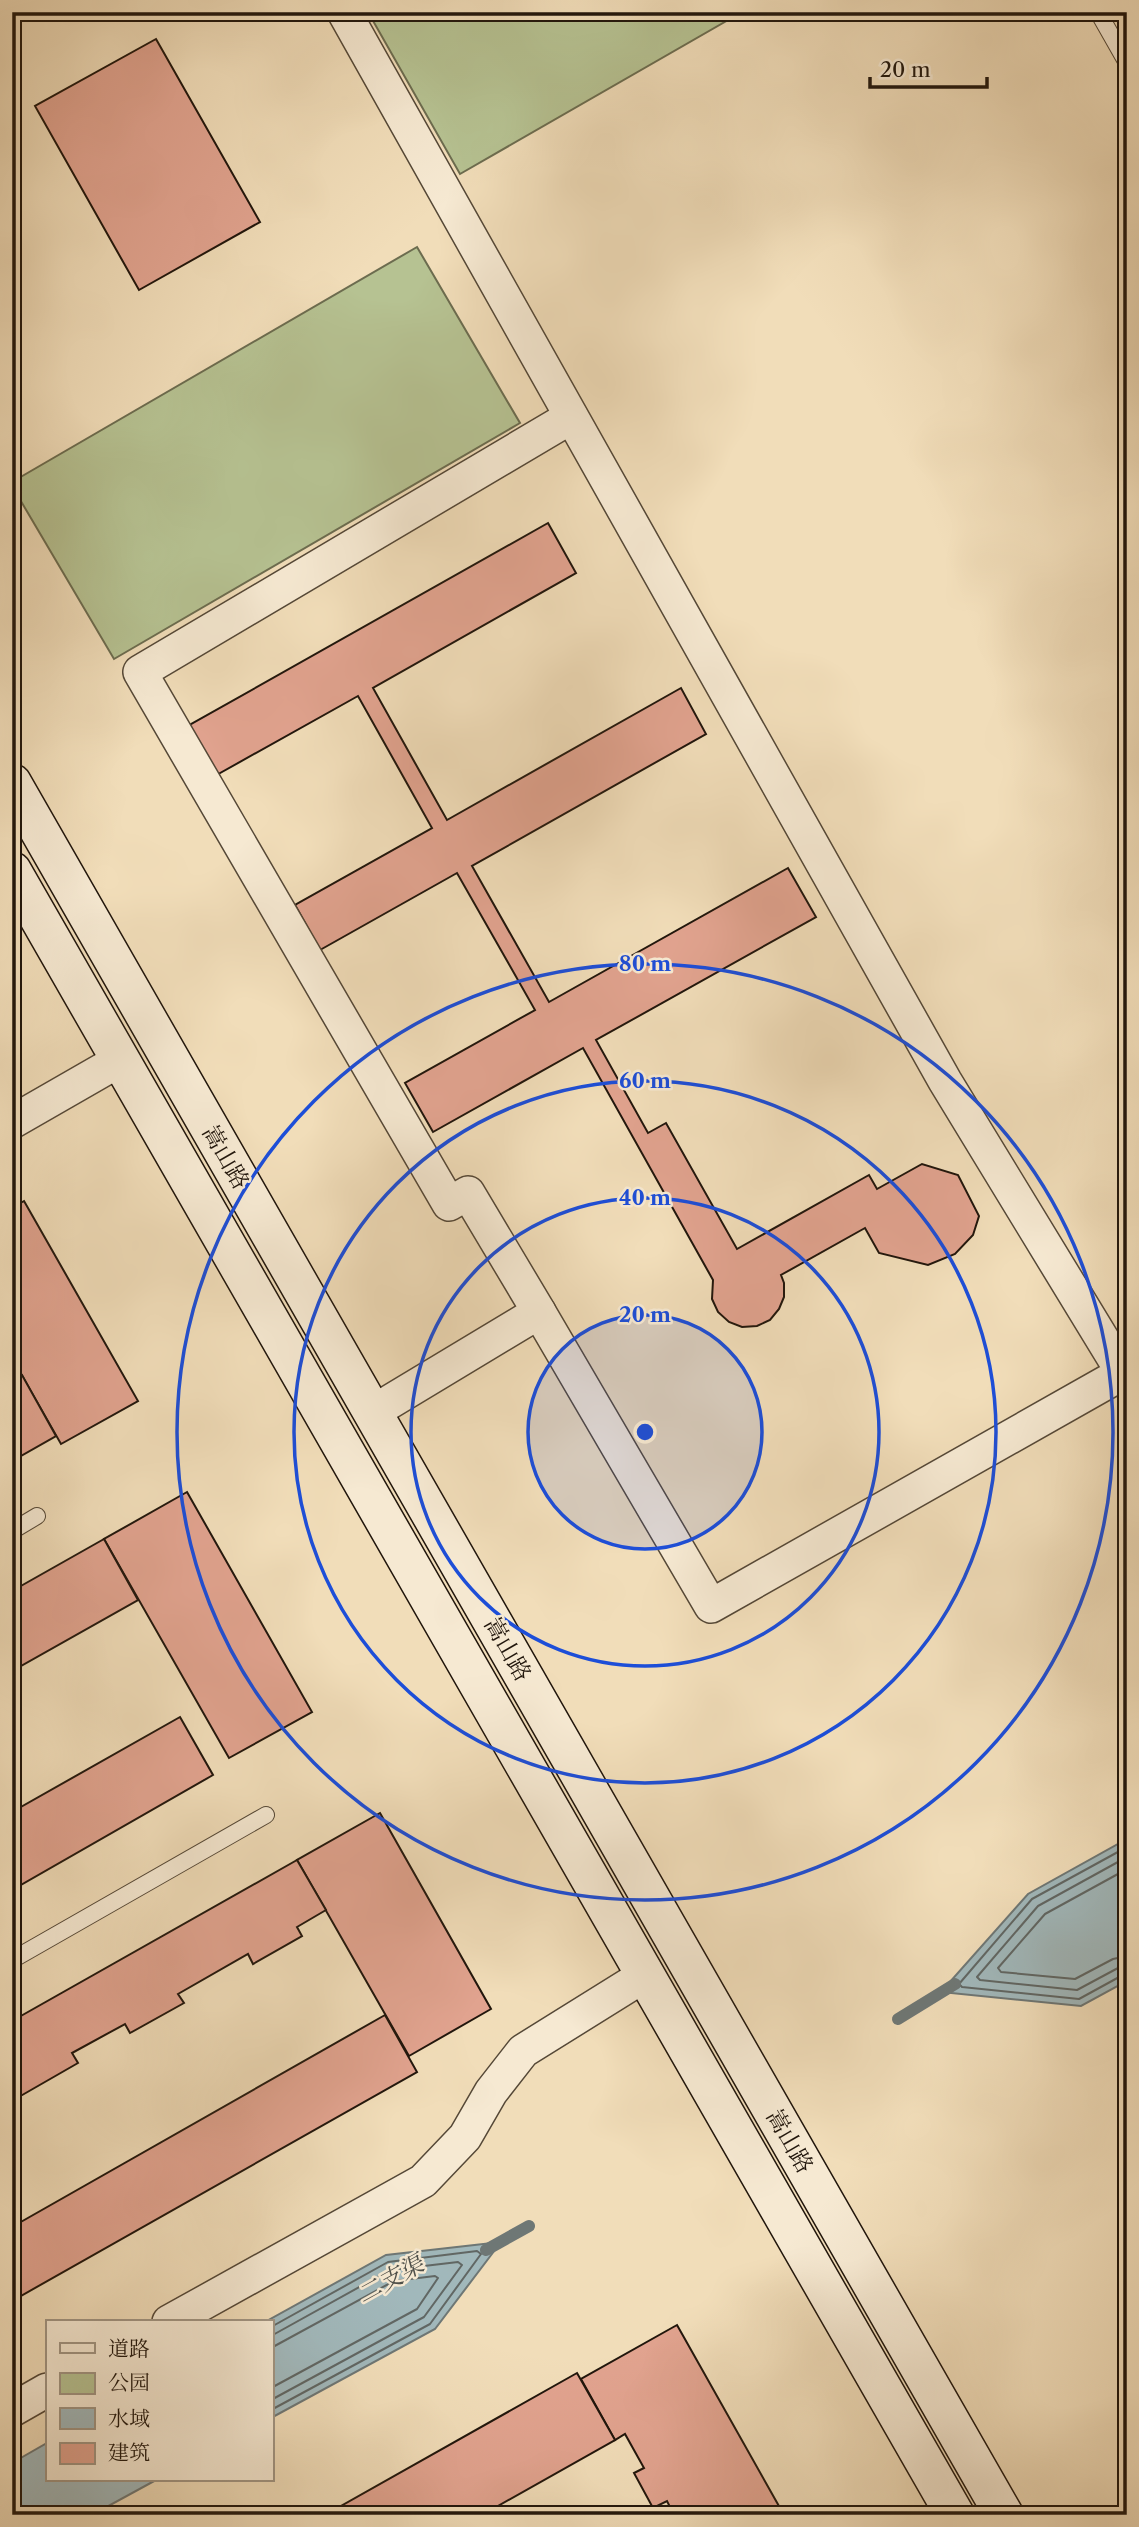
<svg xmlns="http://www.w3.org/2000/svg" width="1139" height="2527" font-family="'Libre Caslon Text','Noto Serif SC',serif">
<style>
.green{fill:#b6c292;stroke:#6c6c4f;stroke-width:2}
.water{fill:#a1b8bb;stroke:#6e7775;stroke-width:2}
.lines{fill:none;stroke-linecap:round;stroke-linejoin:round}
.shore{stroke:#616764;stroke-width:2}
.stream{stroke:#6e7775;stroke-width:12}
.building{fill:#e1a38f;stroke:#21160c;stroke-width:2}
.lane-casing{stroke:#554837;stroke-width:18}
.street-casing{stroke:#554837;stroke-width:36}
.secondary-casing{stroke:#21160c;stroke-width:41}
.lane{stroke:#f6e9d2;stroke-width:16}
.street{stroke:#f6e9d2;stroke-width:33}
.secondary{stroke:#f6e9d2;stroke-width:38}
.ring{fill:none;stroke:#1d4ed8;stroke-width:3.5}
.labels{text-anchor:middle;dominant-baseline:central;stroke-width:5;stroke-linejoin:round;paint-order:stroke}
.street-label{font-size:23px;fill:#21160c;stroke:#f6e9d2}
.water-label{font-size:24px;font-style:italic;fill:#4e4f49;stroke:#f6e9d2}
.centre{fill:#1d4ed8;stroke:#f6e9d2;stroke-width:3.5}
.ring-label{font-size:21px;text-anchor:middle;font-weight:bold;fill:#1d4ed8;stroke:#f6e9d2;stroke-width:5;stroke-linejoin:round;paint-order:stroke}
</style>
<rect width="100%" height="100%" fill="#f1ddb9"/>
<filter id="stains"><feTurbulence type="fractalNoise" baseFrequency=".00286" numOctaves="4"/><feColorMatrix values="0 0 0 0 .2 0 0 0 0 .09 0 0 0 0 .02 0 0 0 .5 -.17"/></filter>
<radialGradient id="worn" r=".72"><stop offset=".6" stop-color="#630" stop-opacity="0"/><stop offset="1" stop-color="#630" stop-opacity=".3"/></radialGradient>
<g class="green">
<path d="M368,12h374l-282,162z"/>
<path d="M417,247l103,176 -406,236 -102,-173v-4z"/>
</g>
<g class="water">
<path d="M1127,1839v142l-46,25 -140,-14 87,-98z"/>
<path d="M501,2242l-66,87 -164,89v-96h-6l121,-67z"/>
<path d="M47,2443v37h109l-64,35h-80v-52z"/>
</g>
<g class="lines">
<g class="shore">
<path d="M1127,1847l-95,52 -73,85 3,3 117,12 42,-23h6"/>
<path d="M1127,1857l-89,49 -61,71 3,3 97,10 41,-22 9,-1"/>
<path d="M1127,1869l-82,45 -47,54 3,4 74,7 38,-20 14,-3"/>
<path d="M271,2327l117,-65 89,-11 4,3 -51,70 -159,86"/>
<path d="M271,2336l119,-66 68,-8 4,3 -38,52 -153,83"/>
<path d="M271,2348l123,-67 41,-5 3,2 -21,31 -146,79"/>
</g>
<g class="stream">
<path d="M898,2019l57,-35"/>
<path d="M486,2250l43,-24"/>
</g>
</g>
<g class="building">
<path d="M156,39l104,183 -121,68 -104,-184z"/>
<path d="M548,523l28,50 -203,115 74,132 234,-132 25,46 -234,132 77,136 239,-134 28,49 -220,123 52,93 18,-10 71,126 132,-74 8,14 45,-25 36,11 21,41 -6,19 -18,19 -27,11 -49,-12 -14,-25 -84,47 3,8v14l-5,12 -9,11 -13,6 -15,1 -13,-5 -11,-10 -6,-13 1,-19 -130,-232 -150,84 -28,-49 130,-73 -78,-137 -137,77 -25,-45 137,-77 -74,-132 -145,81 -27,-50z"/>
<path d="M24,1201l114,200 -77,43 -49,-86v-150z"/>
<path d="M22,1375l34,61 -44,25v-81z"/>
<path d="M187,1492l125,220 -83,46 -125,-219z"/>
<path d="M104,1539l34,61 -126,71v-80z"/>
<path d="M180,1717l33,58 -201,115v-78z"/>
<path d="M380,1813l111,196 -82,47 -112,-196z"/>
<path d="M297,1860l29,50 -29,17 5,9 -49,28 -5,-10 -70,40 6,9 -54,30 -5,-9 -53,29 6,10 -61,35 -5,-8v-69z"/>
<path d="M385,2015l32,57 -405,229v-74z"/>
<path d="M677,2325l103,183 -12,7h-94l-7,-14 -14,7 -19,-35 10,-5 -19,-34 -10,6 -34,-61z"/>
<path d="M577,2373l38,67 -133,75h-157z"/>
</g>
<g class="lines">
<defs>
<g id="lane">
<path d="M1098,12l29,51"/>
<path d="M12,1531l25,-15"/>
<path d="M12,1960l254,-145"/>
</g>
<g id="street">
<path d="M344,12l601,1069 178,292 -412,233 -172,-294"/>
<path d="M12,1122l108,-62"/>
<path d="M373,1412l166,-100 -71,-119 -19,11 -309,-532 431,-255"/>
<path d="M169,2322l254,-141 42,-44 26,-45 32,-41 122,-76"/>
<path d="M12,2410l35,-20"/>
</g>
<g id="secondary">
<path d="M12,783l992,1732"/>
<path d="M12,871l943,1644"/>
</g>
</defs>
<use href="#lane" class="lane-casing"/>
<use href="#street" class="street-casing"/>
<use href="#secondary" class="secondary-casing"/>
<use href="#lane" class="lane"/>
<use href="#street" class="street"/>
<use href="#secondary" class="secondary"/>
</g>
<circle cx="645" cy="1432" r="117" fill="#1d4ed8" fill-opacity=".12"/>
<g class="ring">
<circle cx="645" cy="1432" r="117"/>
<circle cx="645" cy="1432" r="234"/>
<circle cx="645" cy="1432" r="351"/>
<circle cx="645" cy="1432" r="468"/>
</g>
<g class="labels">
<g class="street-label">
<text transform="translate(226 1157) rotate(60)">嵩山路</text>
<text transform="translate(508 1649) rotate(60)">嵩山路</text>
<text transform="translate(790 2141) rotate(60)">嵩山路</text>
</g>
<g class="water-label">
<text transform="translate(390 2279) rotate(-29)">二支渠</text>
</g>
</g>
<circle cx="645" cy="1432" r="10" class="centre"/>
<g class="ring-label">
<text x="645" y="971">80 m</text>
<text x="645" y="1088">60 m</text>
<text x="645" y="1205">40 m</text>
<text x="645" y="1322">20 m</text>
</g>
<rect width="1139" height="2527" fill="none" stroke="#f1ddb9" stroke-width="42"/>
<rect x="14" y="14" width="1111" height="2499" fill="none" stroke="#21160c" stroke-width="3.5"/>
<rect x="21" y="21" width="1097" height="2485" fill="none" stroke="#21160c" stroke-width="2"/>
<rect x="46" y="2320" width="228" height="161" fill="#f6e9d2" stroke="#a19583" stroke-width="2"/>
<rect x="60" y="2343" width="35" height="10" fill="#f6e9d2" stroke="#a19583" stroke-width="2"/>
<text x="108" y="2356" font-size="21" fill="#21160c">道路</text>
<rect x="60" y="2373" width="35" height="21" fill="#b6c292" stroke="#a19583" stroke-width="2"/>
<text x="108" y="2390" font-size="21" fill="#21160c">公园</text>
<rect x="60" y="2408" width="35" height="21" fill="#a1b8bb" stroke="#a19583" stroke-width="2"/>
<text x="108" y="2426" font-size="21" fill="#21160c">水域</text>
<rect x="60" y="2443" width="35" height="21" fill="#e1a38f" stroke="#a19583" stroke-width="2"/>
<text x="108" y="2460" font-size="21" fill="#21160c">建筑</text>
<path d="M870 77v10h117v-10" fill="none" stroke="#21160c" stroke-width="3.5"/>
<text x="880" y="77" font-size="21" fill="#21160c" stroke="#f6e9d2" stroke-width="5" paint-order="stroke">20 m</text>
<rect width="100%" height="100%" filter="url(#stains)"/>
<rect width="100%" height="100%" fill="url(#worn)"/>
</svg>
